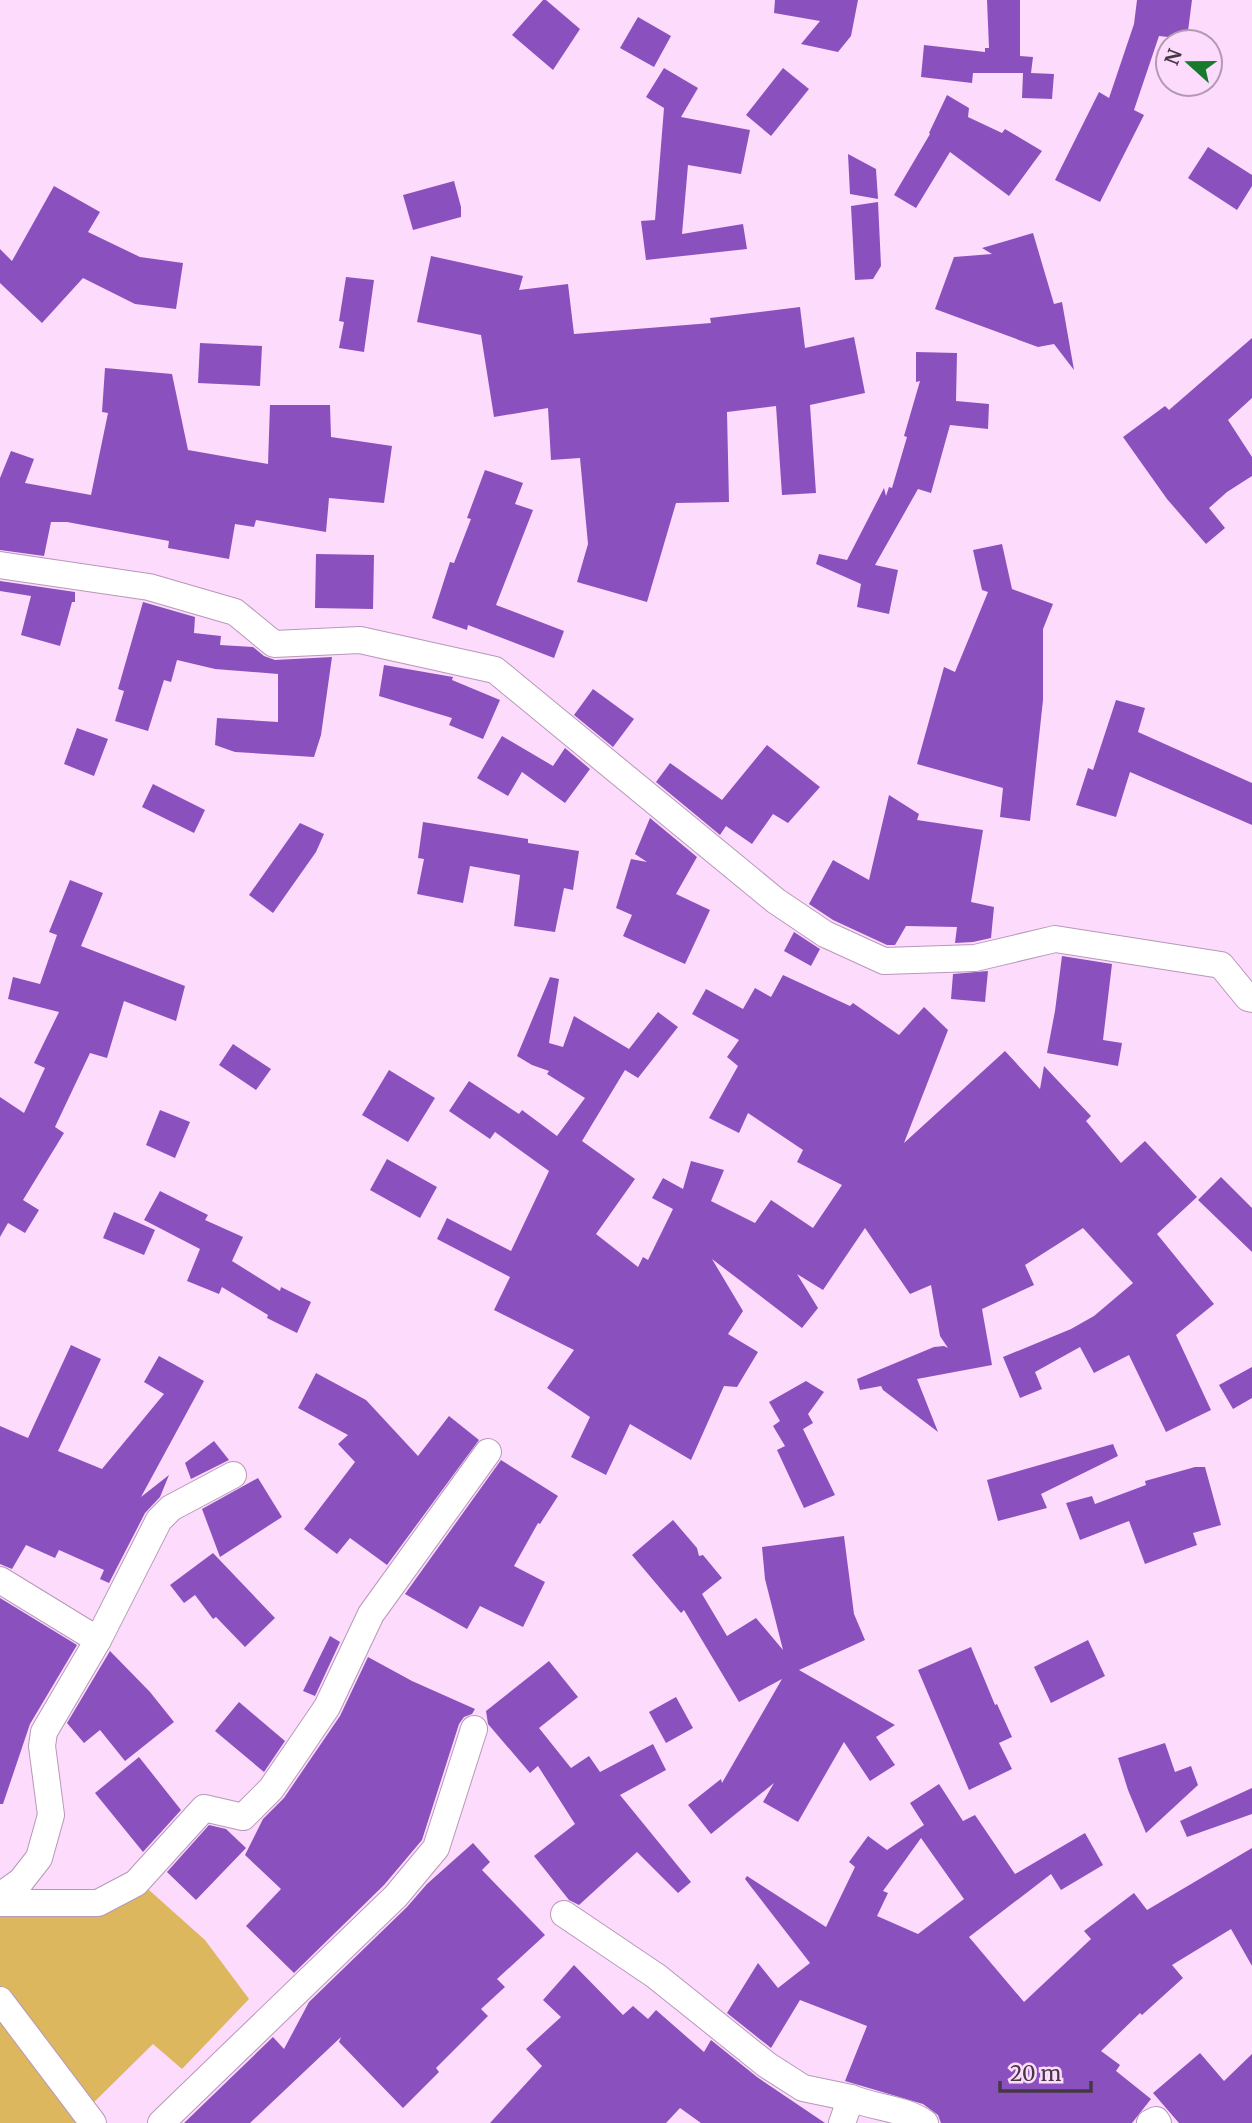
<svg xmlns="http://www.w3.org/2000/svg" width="1252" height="2123" font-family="Merriweather,serif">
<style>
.green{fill:#ddb75e}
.building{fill:#8a51be;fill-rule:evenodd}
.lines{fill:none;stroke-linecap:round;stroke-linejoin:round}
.minor-casing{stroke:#b798b8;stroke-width:28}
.minor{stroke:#fff;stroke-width:26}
</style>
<rect width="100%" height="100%" fill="#fddbfd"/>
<path class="green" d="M140,1882l65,58 44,59 -67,70 -29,-25 -67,66 9,13h-95v-226l92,2z"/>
<g class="building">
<path d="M543,0h3l34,29 -27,41 -41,-35z"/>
<path d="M775,0h83l-7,36 -13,16 -37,-8 19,-23 -46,-8z"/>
<path d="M987,0h33v56l13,1 -2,16 23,1 -2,25 -30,-1 1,-25h-50l-1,10 -51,-6 3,-32 61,7v-4h4z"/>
<path d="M1137,0h55l-5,39 -28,-3 -25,74 10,5 -44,87 -45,-22 44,-88 10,6 25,-74z"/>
<path d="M638,17l33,19 -17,31 -34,-19z"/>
<path d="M664,68l34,20 -17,29 69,13 -9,44 -53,-9 -6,69 61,-10 4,25 -101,11 -5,-39 14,-1 9,-112 -18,-11z"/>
<path d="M783,68l26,21 -38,47 -25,-21z"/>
<path d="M947,95l22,13 -1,9 34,16 3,-4 37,22 -33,45 -59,-44 -34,56 -22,-13 36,-61 -1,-1z"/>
<path d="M1208,147l44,28v11l-15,24 -49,-32z"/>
<path d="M848,154l28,15 2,30 -28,-5z"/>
<path d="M454,181l7,26v10l-48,13 -10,-35z"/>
<path d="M54,186l46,26 -12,20 52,25 43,6 -7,46 -41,-5 -52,-26 -41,45 -42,-40v-34l12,12z"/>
<path d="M878,202l3,64 -8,13 -18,1 -4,-74z"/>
<path d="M1033,233l21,71 8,-2 12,68 -20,-26 -16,3 -103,-38 19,-52 38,-3 -10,-6z"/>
<path d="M431,256l92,20 -4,14 49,-6 6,50 137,-11 -1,-5 90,-11 5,41 49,-11 11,56 -55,12 6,88 -34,2 -6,-89 -49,6 2,90 -53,1 -29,99 -70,-20 11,-38 -8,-86 -29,2 -3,-52 -54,9 -13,-82 -64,-13z"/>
<path d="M346,277l28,3 -10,72 -25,-4 5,-26 -5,-1z"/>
<path d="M1252,338v60l-24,22 24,37v19l-25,16 -18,16 16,20 -19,16 -39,-45 -44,-62 42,-31 4,4z"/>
<path d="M200,343l62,3 -2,40 -62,-3z"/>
<path d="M916,352l41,1 -1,48 33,3 -1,25 -38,-4 -19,68 -13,-4 -43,76 23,5 -9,44 -32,-7 4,-23 -45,-20 3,-10 28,6 37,-72 2,8 3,-9 3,1 15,-51 -3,-1 16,-55 -4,1z"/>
<path d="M105,368l67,6 16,76 80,14 2,-59h60l1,32 61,9 -8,57 -55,-5 -3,34 -70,-12 -2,7 -19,-3 -6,35 -61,-11 1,-7 -102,-19h-16l-7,34 -44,-6v-72l11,-27 23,8 -9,24 66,12 17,-82 -6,-1z"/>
<path d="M485,470l38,13 -8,21 18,6 -37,95 68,26 -10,27 -86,-33 -1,5 -35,-12 18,-56 4,1 17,-44 -4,-1z"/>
<path d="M1002,544l10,45 41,15 -10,25v71l-13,121 -30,-4 3,-29 -86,-24 27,-97 11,5 33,-80 -6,-2 -9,-40z"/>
<path d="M316,554l58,1 -1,54 -58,-1z"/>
<path d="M0,581l75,11v10h-3l-12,44 -39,-11 10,-39 -31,-5z"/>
<path d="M143,602l52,15 -1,16 27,3 -1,9 33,2 11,9 11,4 57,-3 -11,78 -7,22 -79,-5 -20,-7 2,-27 61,4v-48l-63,-5 -38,-9 -6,22 -7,-2 -16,51 -33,-10 9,-30 -6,-2z"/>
<path d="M384,665l69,12 -1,3 48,20 -17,39 -34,-14 3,-7 -73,-22z"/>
<path d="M593,689l41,30 -21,28 -39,-32z"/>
<path d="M1116,700l29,8 -7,24 114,51v42l-122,-53 -14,45 -40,-12 12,-37 5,2z"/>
<path d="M77,728l31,11 -14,37 -30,-12z"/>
<path d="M502,736l51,30 12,-18 25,21 -25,34 -43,-31 -14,24 -31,-18z"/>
<path d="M767,745l53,42 -32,36 -15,-9 -21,30 -26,-18 -6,9 -64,-53 14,-19 52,37z"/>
<path d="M153,784l52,26 -11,23 -52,-26z"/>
<path d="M889,795l30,19 -2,6 66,10 -12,72 23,5 -3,31 -18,4 -18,1 2,-16 -51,-1 -11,19h-8l-54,-25 -24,-16 24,-44 36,20z"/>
<path d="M650,818l47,39 -21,37 34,16 -25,54 -62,-28 9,-21 -16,-7 15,-49 16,3 -12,-8z"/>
<path d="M423,822l105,17v4l51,8 -6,39 -9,-2 -9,44 -41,-6 6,-51 -50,-9 -7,37 -46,-9 7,-35 -6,-1z"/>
<path d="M300,823l24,11 -8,18 -43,61 -24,-18z"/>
<path d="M70,880l33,13 -22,53 104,40 -9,35 -52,-20 -17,57 -17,-5 -35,74 9,6 -41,67 16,10 -14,23 -17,-10 -8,14v-140l24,16 21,-45 -11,-5 25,-51 -51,-13 5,-22 27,7 17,-49 -8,-3z"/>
<path d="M794,932l26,17 -9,17 -27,-15z"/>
<path d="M1062,956l50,8 -9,76 19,3 -4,23 -71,-13 8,-42z"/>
<path d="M988,971l-3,31 -34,-3 2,-25z"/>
<path d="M783,975l67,31 3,-3 46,32 25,-28 24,23 -44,113 101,-92 35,38 4,-23 47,50 -5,5 35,42 24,-22 52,56 -40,37 57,70 -38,31 35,75 -45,22 -37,-77 -35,18 -14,-26 -45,25 7,17 -22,9 -17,-41 68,-28 23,-13 39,-33 -50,-55 -58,37 9,20 -52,24 10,56 -75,14 21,53 -55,-42 -2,-4 -21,4 -3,-11 77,-32 10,-1 4,2 -8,-12 -9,-51 -21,9 -45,-66 -42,62 -26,-16 21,34 -16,20 -90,-69 31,52 -15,23 30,18 -21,35 -13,-1 -33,74 -61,-36 -24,51 -35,-18 19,-40 -43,-29 27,-38 -80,-40 16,-33 -73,-38 10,-21 64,33 38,-80 -54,-39 -5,7 -41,-28 20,-30 50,33 3,-4 35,26 28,-38 -38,-24 2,-3 -17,-6 -15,-9 33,-79 9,2 -10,64 14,4 11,-31 55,33 29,-37 20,15 -40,51 -13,-8 -43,71 53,38 -39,55 42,33 5,-10 5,3 25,-51 -21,-11 11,-20 20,11 8,-28 33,9 -13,31 44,22 16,-23 42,28 29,-43 -45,-23 6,-12 -55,-37 -9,20 -30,-15 29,-52 -11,-9 12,-17 -47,-26 14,-25 37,20 12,-21 16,9z"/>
<path d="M233,1044l38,25 -15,21 -37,-25z"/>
<path d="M389,1070l46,28 -27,44 -46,-27z"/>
<path d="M160,1110l30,12 -15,36 -29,-13z"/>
<path d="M387,1159l50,28 -17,31 -50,-28z"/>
<path d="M1221,1177l31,31v44l-54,-52z"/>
<path d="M160,1191l48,24 -3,5 38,17 -11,24 48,30 1,-4 30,15 -14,31 -30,-15 1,-3 -46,-28 -3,7 -32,-13 13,-32 -56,-29z"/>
<path d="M114,1212l41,18 -11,25 -41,-17z"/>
<path d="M71,1345l30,14 -43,92 44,18 62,-75 -20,-12 15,-26 45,25 -63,116 28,-22 -9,22 -15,16 -36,70 -9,-4 4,-9 -45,-20 -4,8 -29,-13 -14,24 -12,-5v-138l28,12z"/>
<path d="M1252,1367v31l-19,11 -14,-24z"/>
<path d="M316,1373l50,27 52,56 31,-40 30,24 -92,125 -37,-27 -13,16 -33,-25 51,-67 -17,-18 10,-9 -50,-27z"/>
<path d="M806,1381l18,11 -16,22 5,9 -10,6 32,66 -31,13 -27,-58 8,-4 -12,-20 7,-5 -11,-19z"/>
<path d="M214,1441l15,19 -38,19 -6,-16z"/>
<path d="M1113,1444l5,12 -77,38 6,14 -49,13 -11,-41z"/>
<path d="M501,1460l57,36 -18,28 -2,-1 -24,43 31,16 -22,45 -43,-21 -13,23 -62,-35z"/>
<path d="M1195,1467h10l16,58 -28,8 4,12 -52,19 -16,-43 -49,19 -14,-37 26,-7 3,8 51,-19 -1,-4z"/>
<path d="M258,1478l24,39 -62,40 -18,-48z"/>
<path d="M673,1520l24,28 2,8 4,-1 19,23 -20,16 25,42 29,-18 27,32 -18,-71 -3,-32 82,-11 10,78 11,26 -66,30 96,55 -19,12 19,28 -25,16 -26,-39 -46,80 -35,-20 11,-19 -63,51 -23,-29 33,-26 1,4 60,-104 -43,23 -55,-92 -3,3 -49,-58z"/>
<path d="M213,1553l62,65 -30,29 -29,-30 -3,2 -18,-24 -11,8 -14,-18z"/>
<path d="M0,1598l77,47 -47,79 -27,80h-3z"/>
<path d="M330,1636l10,6 -25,54 -12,-5z"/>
<path d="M1088,1640l17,36 -54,27 -17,-36z"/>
<path d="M971,1647l24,58 2,-1 15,33 -13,6 13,26 -43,21 -51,-120z"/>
<path d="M110,1651l40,41 24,30 -49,39 -25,-31 -16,13 -17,-20z"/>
<path d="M368,1657l44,24 63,28 -3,5 -8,3 -5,7 -37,116 -38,45 -90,88 -48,-47 35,-37 -36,-34 18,-36 21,-21 56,-82z"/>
<path d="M549,1661l29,36 -39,31 32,40 18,-12 11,16 53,-28 13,26 -46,25 71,87 -13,11 -41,-41 -58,53 -10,-5 -35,-44 41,-32 -37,-58 -8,7 -42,-49 -2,-13z"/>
<path d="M676,1697l17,31 -27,15 -17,-31z"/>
<path d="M239,1702l46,39 -21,31 -49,-41z"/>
<path d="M1165,1743l10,29 16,-6 7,19 -52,48 -18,-43 -10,-32z"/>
<path d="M139,1757l42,53 -38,42 -48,-59z"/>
<path d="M939,1784l24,37 12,-6 40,59 70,-41 18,32 -42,25 -10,-16 -82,63 55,65 67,-63 -7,-8 50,-38 13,17 105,-62v118l-21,-37 -59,36 11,13 -41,37 -2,-2 -39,38 19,14 -4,6 35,28 -19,24h-191l-3,-8 -15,-11 -78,-23 22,-55 -67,-26 -29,48 -44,-35 31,-50 20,25 32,-25 -65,-84 2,-3 79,51 29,-60 -6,-5 19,-26 19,14 37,-25 -14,-22zM921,1838l43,61 -46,35 -41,-18 11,-23 -5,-2z"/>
<path d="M1252,1788v26l-65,23 -7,-16z"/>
<path d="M209,1825l17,4 20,19 -50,52 -29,-28z"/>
<path d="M473,1843l17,19 -8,8 63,65 -48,44 8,8 -24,22 7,7 -52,52 3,4 -36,36 -64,-66 2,-5 -91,86h-66l89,-86 11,12 25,-47 98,-95 20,-23z"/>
<path d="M574,1965l49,50 10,-9 15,13 8,-9 48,42 7,-12 46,37 68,46h-124l-21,-15 -14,15h-176l52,-57 -16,-17 35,-32 -18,-17z"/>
<path d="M1200,2053l24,28 28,-27v69h-73l-26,-30z"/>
</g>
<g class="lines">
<defs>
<g id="minor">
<path d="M0,565l149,22 86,25 39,32 86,-4 135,30 281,231 49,33 59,27 91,-3 80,-19 166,26 27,33 4,1"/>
<path d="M0,1580l98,60 -54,92 -2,14 9,69 -12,43 -18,23 -21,15"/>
<path d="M98,1640l61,-120 12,-12 62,-33"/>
<path d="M0,1903h98l38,-20 68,-75 39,9 28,-28 20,-29 36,-53 44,-93 117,-162"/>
<path d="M564,1914l92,62 111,89 36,23 48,10 -9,25"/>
<path d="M0,2000l93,123"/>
<path d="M851,2098c23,10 53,10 74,25"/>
<path d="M161,2123l235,-227 40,-48 38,-119"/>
<path d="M1150,2123l6,-3 2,3"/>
</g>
</defs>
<use href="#minor" class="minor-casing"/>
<use href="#minor" class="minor"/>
</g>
<g transform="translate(1189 63) rotate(291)"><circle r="33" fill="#fddbfd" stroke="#b39ab3" stroke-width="2"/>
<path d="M0-5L12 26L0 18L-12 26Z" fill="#187a2c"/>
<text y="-10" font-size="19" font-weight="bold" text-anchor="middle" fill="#453845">N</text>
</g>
<path d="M1000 2081v10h91v-10" fill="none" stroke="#453845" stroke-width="3.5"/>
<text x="1010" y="2081" font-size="21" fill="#453845" stroke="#fddbfd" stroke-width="5" paint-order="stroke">20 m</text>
</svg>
